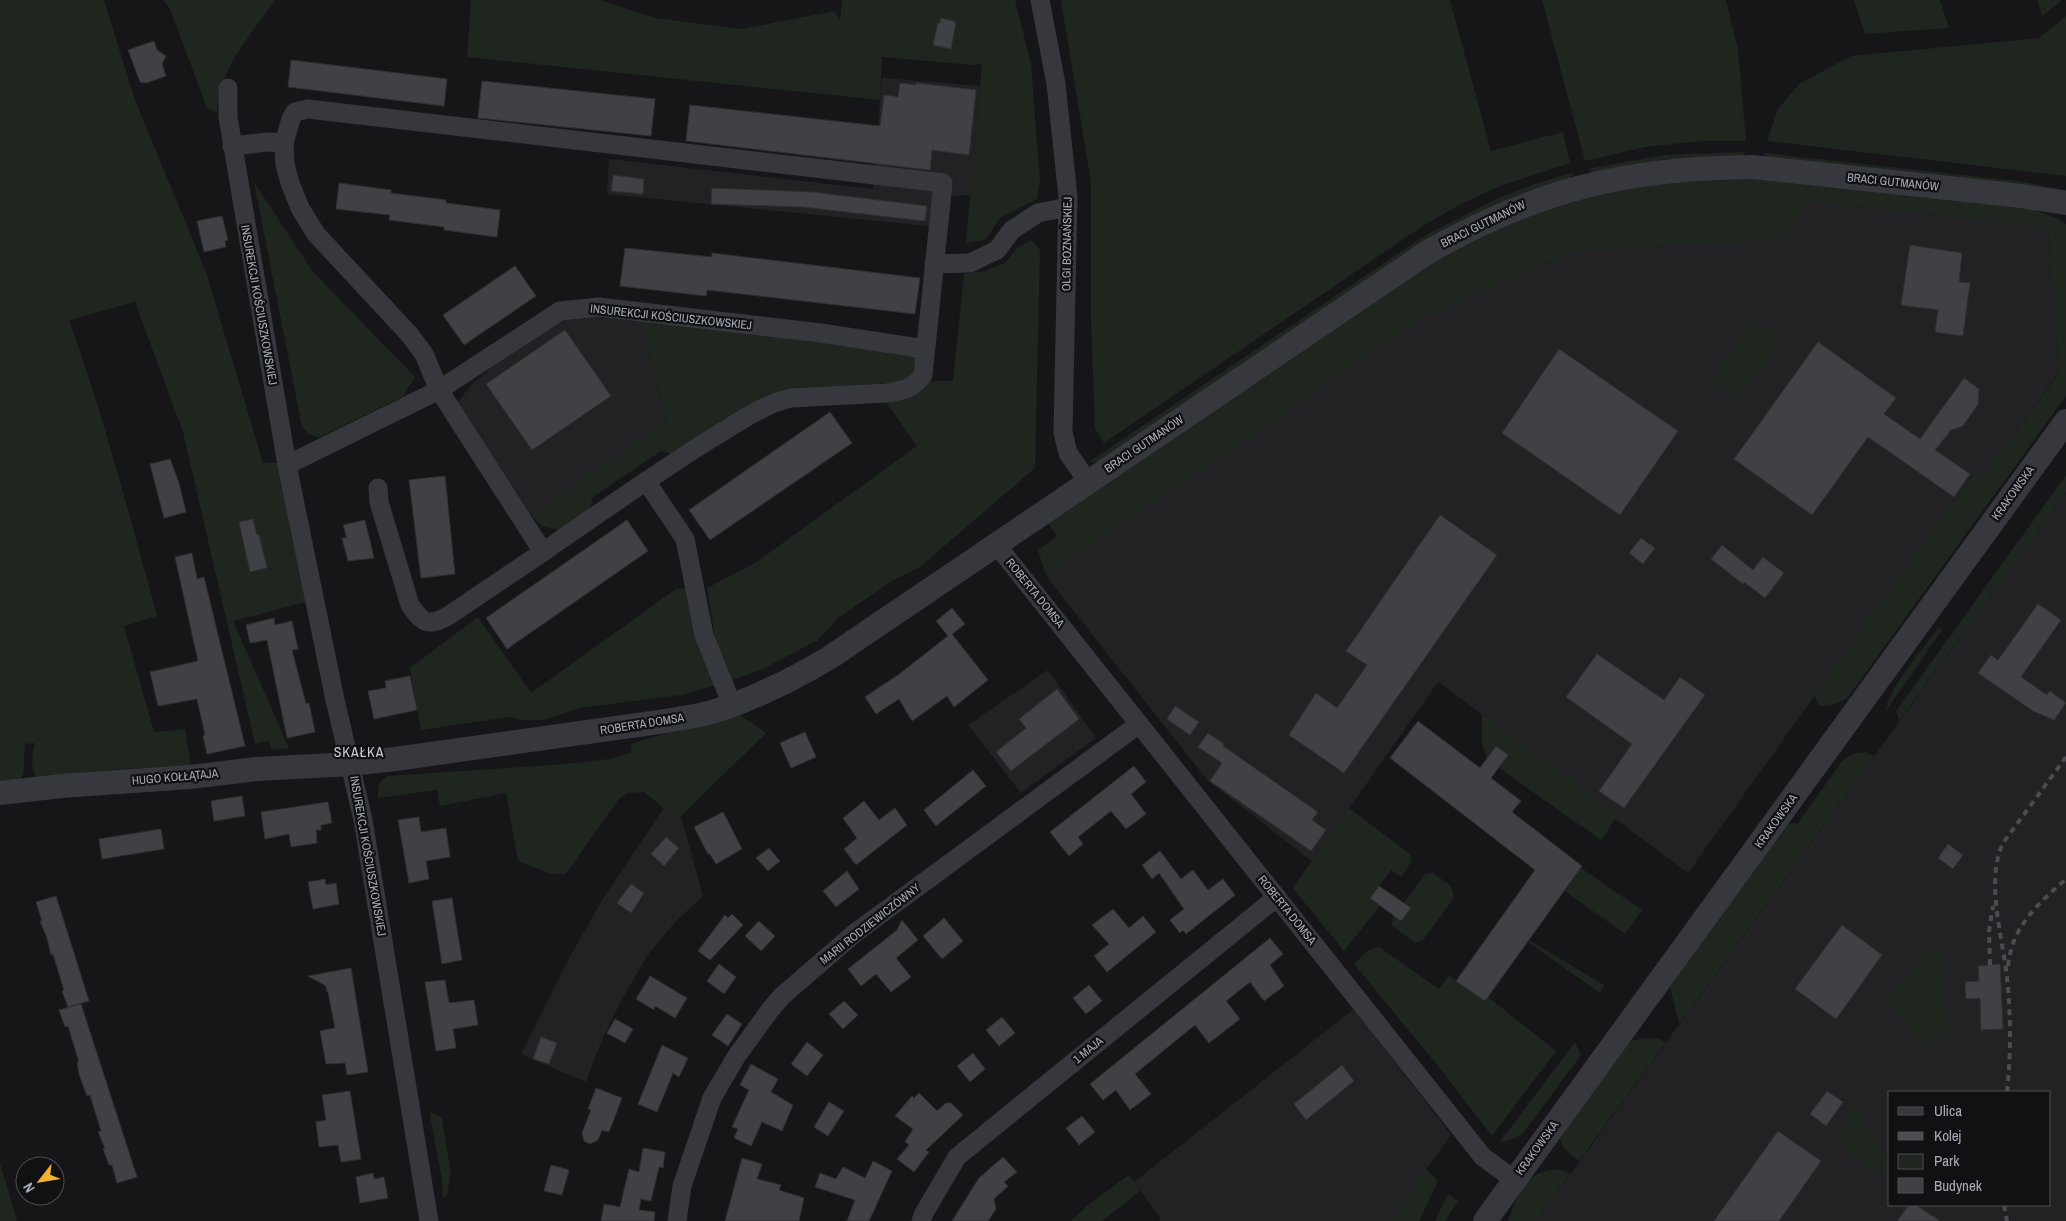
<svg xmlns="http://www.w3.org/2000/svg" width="2066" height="1221" font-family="'Archivo Narrow',sans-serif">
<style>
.built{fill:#222225;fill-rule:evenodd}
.green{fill:#1e261f}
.building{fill:#404145;stroke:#303034}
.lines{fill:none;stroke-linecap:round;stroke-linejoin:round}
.minor{stroke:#37383d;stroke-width:19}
.tertiary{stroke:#37383d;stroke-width:24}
.rail{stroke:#4a4c52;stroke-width:4;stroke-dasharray:6 5;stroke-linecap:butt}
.labels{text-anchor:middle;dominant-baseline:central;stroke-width:4.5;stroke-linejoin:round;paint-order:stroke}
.street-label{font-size:12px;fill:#a8adb8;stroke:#111113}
.neighbourhood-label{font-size:14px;letter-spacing:1px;fill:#c9ccd4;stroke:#111113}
</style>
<rect width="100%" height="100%" fill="#161618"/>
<g class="built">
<path d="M882,78l98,8 -9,109 -20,1 -3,32 -341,-34 2,-35 264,30z"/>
<path d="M1808,201l240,26 11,145 -77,108 -9,-6 -285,399 -73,-54 3,-4 -180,-133 -126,179 -104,-80 -162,-205 375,-257 152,-68 133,-7z"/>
<path d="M577,314l63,5 27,102 -136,94 -74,-112 16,-20 28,-23 61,-43z"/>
<path d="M2066,492v729h-530l60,-82zM1890,1092h160v113h-160z"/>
<path d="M1048,670l48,68 -75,55 -53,-68z"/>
<path d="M664,808l17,8 22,80 -29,27 -27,33 -25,43 -21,43 -15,40 -65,-28 47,-94 36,-63z"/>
<path d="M1354,1009l97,126 -62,86h-230l2,-2 -27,-37z"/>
</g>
<g class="green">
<path d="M0,0h104l31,100 71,172 57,191h14l29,139 -73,19 56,127 -17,2 -3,-9 -14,3 -72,-312 -48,-130 -66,18c35,97 61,197 88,296l-33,10 30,106 31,-3 6,37 -72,3 -82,10c-7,-11 -5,-25 -2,-36l-10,1c-2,12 1,27 -5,37l-20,2z"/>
<path d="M163,0h112c-24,35 -57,69 -58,113l-10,-5 -37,-99z"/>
<path d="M471,0h129l56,18 85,11 94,-18 5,10 2,-21h173l16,64 9,118 -3,17 -37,19 -15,22 -19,3 16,-179 -9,1 -91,-8 -2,43 -413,-43z"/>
<path d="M1061,0h389l41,151 72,-19 7,31 -70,23 -39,18 -37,21 -320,218 -9,-15 -4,-106v-140z"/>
<path d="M1542,0h184l12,49 8,92h-45l-56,6 -60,14z"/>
<path d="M1854,0h86l9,28 -84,6z"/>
<path d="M2037,0h25l-20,16z"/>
<path d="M2066,16v160l-299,-35 11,-32 21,-25 52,-28 188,-18z"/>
<path d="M1746,152l-4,5c-51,1 -100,4 -149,15l-6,-3 77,-14z"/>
<path d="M1763,153l255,28 48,9v4l-297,-36z"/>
<path d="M1574,172l-4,6 -57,19 -87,43 -327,222h-10l335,-226 70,-36 38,-15z"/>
<path d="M1764,178l268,31 24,9 10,6v172l-218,301c-10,6 -18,11 -30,8l-4,-11 159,-220 9,5 77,-106 -11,-146 -240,-26 -23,36 -79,7 -133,7 -152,68 -375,257 -8,-26 19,-14 -9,-13 366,-250 49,-30 105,-42 68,-16 60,-6z"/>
<path d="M254,182l59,90 102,105 -12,19 -84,42 -10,-4 -7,-7z"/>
<path d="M1031,240l9,10 -5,218 -115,99 -27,13 -56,39 -19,21 -55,29 -31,11 -16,-36 -9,-56 48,-25 162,-117 -32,-45v-18l-85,7 -127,64 -12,-3 -68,46 -5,17 -28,16 -18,-4 -11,-11 136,-94 -27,-102 267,31 12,7 -8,24h42l11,-107 20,-3 21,-8 12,-15z"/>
<path d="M1755,319l23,18 -2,12 -41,52 -25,-19z"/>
<path d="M2066,475v17l-167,229 -3,-10z"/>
<path d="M690,588l25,98 -35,9 -100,13 -37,12h-19l-14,-3 -89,13 -11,-62 68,-51 53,76 145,-104z"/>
<path d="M1939,627l3,3 -56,81c1,-22 39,-64 53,-84z"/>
<path d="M1482,714l136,101 -17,25 -102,-72 -3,-22 -9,13 -5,-15z"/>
<path d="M740,715l26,18 -85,83 -17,-8 -20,-16 -17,1 -9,7 -52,74h-15l-33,-13 -12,-68 -66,13 -3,-16 -59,8c0,-11 0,-16 9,-22l179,-12 43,-5 23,-6 -1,-9c36,-12 73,-18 109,-29z"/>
<path d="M1866,752l8,4 -195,268 -9,-37 116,-163 12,-1 44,-62 10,-7z"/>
<path d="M1349,808l61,46 2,7 -11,16 -10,-7 -21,28 10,8 -36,45 -51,-63z"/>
<path d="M1581,868l61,42 -17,24 -60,-43z"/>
<path d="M1433,873l18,13 3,12 -31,42 -8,3 -24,-18 3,-9 31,-42z"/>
<path d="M1529,940l75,45 -4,8 -72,-51z"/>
<path d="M1928,945l6,3 5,6 10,79 -25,16 -31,-46 -12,7z"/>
<path d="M1379,947l60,42 10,-14 36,26 3,-4 68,54 -64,85 -54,-70 -84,-102 14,-14z"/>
<path d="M1646,1038l12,1 8,3 -87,119c-10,-8 -19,-13 -19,-27l70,-93z"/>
<path d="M1575,1042l6,13 -57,77 -8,6 -17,5z"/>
<path d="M1851,1104l39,59v15l-8,-2 -45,-32z"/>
<path d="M429,1111l13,7 9,55 -4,22 -4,3 -1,-19z"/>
<path d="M0,1163l17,58h-17z"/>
<path d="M1426,1169l11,11v4l-18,37h-30z"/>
<path d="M1549,1170h12l9,4 -34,47h-28c10,-25 12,-43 41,-51z"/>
<path d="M1129,1175l11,16 -38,30h-31l17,-16z"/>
<path d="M1448,1194l10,7 -13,20h-10z"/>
</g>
<g class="building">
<path d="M941,18l15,4 -5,27 -18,-4 5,-22h2z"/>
<path d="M154,41l3,9 9,6 -4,8 4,12 -20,7 -6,-1 -12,-32z"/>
<path d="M291,60l156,19 -3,27 -156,-19z"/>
<path d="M482,81l173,18 -4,37 -173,-18z"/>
<path d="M900,83l16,2v-2l60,7 -7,65 -37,-5 -2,20 -244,-29 4,-36 190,21 4,-31 14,2z"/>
<path d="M613,175l31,4 -1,15 -32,-3z"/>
<path d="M339,183l52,7v3l55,7v3l54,7 -3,27 -53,-7v-3l-55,-7 1,-5 -54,-6z"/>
<path d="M712,188l101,4 114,14 -2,15 -123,-14 -91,-3z"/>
<path d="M222,216l6,24 -3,1 1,6 -22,5 -7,-31z"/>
<path d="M1910,245l52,8 -3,29 11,1 -7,53 -28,-4 3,-22 -37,-5z"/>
<path d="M625,248l87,9v-4l208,25 -5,36 -208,-24 -1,6 -86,-10z"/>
<path d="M515,266l21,30 -72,49 -21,-30z"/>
<path d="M565,330l46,66 -79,54 -46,-66z"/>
<path d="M1818,342l78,56 -12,16 36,25 44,-61 15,11 -1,15 -15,22 -12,4 -16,20 35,24 -16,23 -86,-60 -56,78 -78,-56z"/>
<path d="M1559,349l119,82 -58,84 -118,-82z"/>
<path d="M830,412l22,31 -142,97 -21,-30z"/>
<path d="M170,459l9,24 7,29 -22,6 -14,-54z"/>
<path d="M445,476l10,98 -34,4 -12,-98z"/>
<path d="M1440,515l57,40 -153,218 -55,-38 27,-42 21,15 30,-43 -21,-14z"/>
<path d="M253,519l4,16h2l8,33 -17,4 -11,-50z"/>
<path d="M365,520l9,38 -26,3 -6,-23h5l-4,-13z"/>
<path d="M627,520l21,31 -141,98 -21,-31z"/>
<path d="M1641,538l14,10 -12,16 -14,-11z"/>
<path d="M1722,545l31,25 10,-13 21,16 -19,25 -21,-16 -1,2 -32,-25z"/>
<path d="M192,553l5,26 7,-2 41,169 -38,8 -4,-18 2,-1 -8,-36 -39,7 -8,-34 48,-11 -23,-104z"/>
<path d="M2038,604l23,16 -40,57 26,18 3,-4 16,12 -12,17 -21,-9 -55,-38 13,-18 7,5z"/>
<path d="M952,608l13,16 -13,10 36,46 -34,27 -7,-11 -35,25 -13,-22 -23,15 -11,-17 33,-22 50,-39 -12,-15z"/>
<path d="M274,618l1,7 17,-4 6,28 -6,1 14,54 3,-1 6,29 -28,6 -20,-98 -17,3 -4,-18z"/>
<path d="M1597,654l67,46 16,-23 25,18 -81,113 -25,-17 33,-47 -66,-47z"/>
<path d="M410,676l7,34 -43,9 -6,-28 18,-3 -1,-7z"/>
<path d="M1057,689l22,30 -68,52 -15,-19 30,-24 -7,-9z"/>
<path d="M1175,706l24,16 -9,13 -23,-16z"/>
<path d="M1418,721l62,47 16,-22 12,9 -17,23 30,23 -9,11 70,54 -97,135 -29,-20 79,-111 -145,-112z"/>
<path d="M805,732l11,25 -25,11 -11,-25z"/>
<path d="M1208,733l16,11 -1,2 95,66 -6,8 14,10 -15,21 -101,-70 12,-18 -24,-16z"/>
<path d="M1134,766l12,16 -15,12 15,20 -20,15 -15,-18 -33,26 5,7 -14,12 -19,-24z"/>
<path d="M973,770l13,16 -50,40 -12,-16z"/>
<path d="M242,796l3,20 -31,5 -3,-20z"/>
<path d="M864,801l15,19 16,-12 12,17 -51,40 -12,-16 13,-11 -14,-20z"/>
<path d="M328,802l4,21 -11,2v5h-5l1,13 -26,4 -2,-13 -24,5 -4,-27z"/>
<path d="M723,812l19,37 -26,15 -6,-10h-2l-14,-27z"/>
<path d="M419,817l2,15 25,-4 4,29 -24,4 3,18 -20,4 -11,-63z"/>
<path d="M161,829l3,20 -62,10 -3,-20z"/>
<path d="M666,837l13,11 -15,18 -13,-12z"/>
<path d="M1948,844l15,11 -10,14 -15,-11z"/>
<path d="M769,848l11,13 -12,10 -12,-13z"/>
<path d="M1160,851l21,28 12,-9 15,20 15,-11 12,16 -49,39 -3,-4 -3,3 -10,-13 14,-11 -25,-36 -7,6 -10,-14z"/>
<path d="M847,871l12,18 -23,18 -13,-16z"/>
<path d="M325,879l1,6 10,-2 3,21 -26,5 -5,-27z"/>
<path d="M631,884l13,9 -13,20 -14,-10z"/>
<path d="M1379,886l32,22 -10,13 -31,-23z"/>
<path d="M56,896l33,105 -21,6 -6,-16 2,-1 -11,-36 -2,1 -4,-17 -7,-17h2l-6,-19z"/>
<path d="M452,898l10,62 -20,4 -10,-63z"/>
<path d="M1113,909l16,19 14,-12 13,16 -49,40 -13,-16 15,-12 -17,-19z"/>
<path d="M732,914l11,11 -33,35 -12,-9 27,-36 3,3z"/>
<path d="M944,918l19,23 -21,18 -19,-23z"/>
<path d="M902,920l16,20 -22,18 15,19 -20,15 -15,-18 -15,12 -13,-17 49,-39z"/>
<path d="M759,921l16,15 -14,15 -16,-15z"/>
<path d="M1842,925l40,30 -46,64 -41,-30z"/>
<path d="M1270,938l13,16 -13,11 14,21 -20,15 -14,-19 -24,19 14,18 -31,24 -14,-18 -32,26 -28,23 16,20 -21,16 -14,-20 -13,10 -13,-16z"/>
<path d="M719,964l17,13 -12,17 -17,-13z"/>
<path d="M2000,964l3,65 -22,1 -1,-32 -14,1 -1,-17 14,-1 -1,-15z"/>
<path d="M351,968l17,104 -21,3 -2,-12 -19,1 -6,-33 15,-3 -7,-36h-1l-1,-6 -18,-10z"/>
<path d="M650,976l37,22 -12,20 -20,-12 -1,4 -18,-11z"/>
<path d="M445,980l4,23 25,-3 4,25 -25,4 3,19 -20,3 -11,-69z"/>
<path d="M1089,985l13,16 -16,13 -13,-16z"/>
<path d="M844,1001l14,14 -15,14 -14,-15z"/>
<path d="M81,1004l56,173 -20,6 -5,-18h-3l-6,-16 2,-1 -7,-16 3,-1 -11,-36 -3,1 -8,-22 -2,-12h2l-11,-36 -3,1 -6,-17z"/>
<path d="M727,1014l15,10 -14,22 -16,-11z"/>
<path d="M1002,1017l13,16 -16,13 -13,-16z"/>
<path d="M615,1019l18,10 -8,14 -18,-10z"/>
<path d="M541,1037l16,6 -8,21 -16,-5z"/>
<path d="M807,1042l16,13 -16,21 -16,-12z"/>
<path d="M662,1045l26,13 -9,19 -6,-4 -16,39 -19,-8z"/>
<path d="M973,1053l12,16 -15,13 -13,-16z"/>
<path d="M751,1064l27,15 -7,13 22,13 -11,26 -20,-9 -11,24 -17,-8 4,-9 -6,-2 17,-37 -9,-5z"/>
<path d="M1342,1065l12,16 -48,39 -12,-16z"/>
<path d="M596,1088l26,10 -13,34 -7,-2 -4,10 -8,4 -6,-3 -2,-8 9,-23 -3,-1z"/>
<path d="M350,1091l11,68 -20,3 -3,-17 -19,2 -3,-25 10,-2 -4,-25z"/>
<path d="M1827,1091l16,11 -17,24 -16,-12z"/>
<path d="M919,1093l18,18 9,-8h5l12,12 -37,35 3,2 -15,20 -17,-13 12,-14 -4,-3 8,-13 -18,-13 17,-20 2,2z"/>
<path d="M829,1102l15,9 -16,25 -14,-9z"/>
<path d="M1082,1116l13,16 -16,13 -13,-17z"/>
<path d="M1778,1131l43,30 -42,60h-65z"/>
<path d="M643,1148l22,4 -2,16 -4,-1 -8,34 -10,-2 -2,11 16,2 -1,9h-53l3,-17 16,3 9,-38 10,3z"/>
<path d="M1003,1157l14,15 -13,10 4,4 -14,13 2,10 -8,12h-36l27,-43z"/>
<path d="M742,1158l20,6 -5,15 24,6 -2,5 25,8 -5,23h-74z"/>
<path d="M873,1161l19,10 -23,50h-22l8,-21 -40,-13 5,-14 16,6 7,-12 22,11z"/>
<path d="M551,1165l18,5 -7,25 -18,-4z"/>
<path d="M373,1173l1,6 10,-2 4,21 -28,5 -4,-26z"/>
<path d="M1909,1205h7l24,16h-43z"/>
</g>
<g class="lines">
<g class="minor">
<path d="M1040,0l16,84 12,113 -5,235 5,21 20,29"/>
<path d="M228,88v29l59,348 48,235 28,120 66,401"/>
<path d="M284,143l7,-24 4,-7 13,-3 635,74 -20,192c-11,14 -18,15 -36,18l-96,5c-30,7 -53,25 -79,40 -57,36 -113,75 -169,114l-104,-162 -152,75"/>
<path d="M232,146l36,-4 16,1 1,21 5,19 10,25 16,26 93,100 15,20 15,36 121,-79 39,-4 222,26 104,16"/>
<path d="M934,264l36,-1 27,-13 15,-20 26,-17 30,-6"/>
<path d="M646,481l39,58 19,96 28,70"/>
<path d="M378,488l1,14 31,103c13,18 17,22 38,11l95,-64"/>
<path d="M996,544l487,613 22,16 8,9"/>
<path d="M677,1221l5,-35 30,-88 24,-41 34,-47 12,-14 73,-63 284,-209"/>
<path d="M921,1221l3,-8 33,-56 320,-260"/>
</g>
<g class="tertiary">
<path d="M0,793l61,-7 129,-9 67,-8 94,-5 44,-5 271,-38c15,-3 32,-5 46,-9 42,-13 80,-32 117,-54l599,-406c110,-63 200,-84 325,-85l260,28 53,8"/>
<path d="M1485,1221l581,-800"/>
</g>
<g class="rail">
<path d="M1990,965l-1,-34 4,-25"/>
<path d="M2008,966c4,-40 30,-62 58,-87"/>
<path d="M2007,1092c4,-37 4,-76 0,-114 -4,-40 -22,-97 -4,-135l63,-86"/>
<path d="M2004,1205l3,16"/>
</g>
</g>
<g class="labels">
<g class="street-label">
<text transform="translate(1893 182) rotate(6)">BRACI GUTMANÓW</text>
<text transform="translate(1483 224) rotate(-26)">BRACI GUTMANÓW</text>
<text transform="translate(1067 244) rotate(-89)">OLGI BOZNAŃSKIEJ</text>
<text transform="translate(259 305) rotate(80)">INSUREKCJI KOŚCIUSZKOWSKIEJ</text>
<text transform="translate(671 317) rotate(6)">INSUREKCJI KOŚCIUSZKOWSKIEJ</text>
<text transform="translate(1144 444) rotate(-34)">BRACI GUTMANÓW</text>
<text transform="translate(2013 493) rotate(-54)">KRAKOWSKA</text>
<text transform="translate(1035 593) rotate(51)">ROBERTA DOMSA</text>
<text transform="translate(642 724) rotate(-9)">ROBERTA DOMSA</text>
<text transform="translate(175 777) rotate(-5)">HUGO KOŁŁĄTAJA</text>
<text transform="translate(1776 821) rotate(-54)">KRAKOWSKA</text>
<text transform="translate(368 856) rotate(80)">INSUREKCJI KOŚCIUSZKOWSKIEJ</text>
<text transform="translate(1287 910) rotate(51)">ROBERTA DOMSA</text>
<text transform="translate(870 924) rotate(-38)">MARII RODZIEWICZÓWNY</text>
<text transform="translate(1088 1050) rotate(-39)">1 MAJA</text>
<text transform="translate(1537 1148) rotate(-54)">KRAKOWSKA</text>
</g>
<g class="neighbourhood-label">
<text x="359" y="752">SKAŁKA</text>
</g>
</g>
<rect x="1888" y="1091" width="162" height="115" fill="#111113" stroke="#4d4f55"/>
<rect x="1898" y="1107" width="25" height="8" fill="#37383d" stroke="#4d4f55"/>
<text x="1934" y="1116" font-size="15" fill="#a8adb8">Ulica</text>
<rect x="1898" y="1132" width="25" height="8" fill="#4a4c52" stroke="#4d4f55"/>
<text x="1934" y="1141" font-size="15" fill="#a8adb8">Kolej</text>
<rect x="1898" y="1154" width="25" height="15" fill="#1e261f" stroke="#4d4f55"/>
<text x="1934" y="1166" font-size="15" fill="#a8adb8">Park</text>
<rect x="1898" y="1178" width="25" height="15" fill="#404145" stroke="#4d4f55"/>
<text x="1934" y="1191" font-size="15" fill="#a8adb8">Budynek</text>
<g transform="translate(40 1181) rotate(239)"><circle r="24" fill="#111113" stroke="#4d4f55"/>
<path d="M0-4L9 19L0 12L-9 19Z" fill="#f2b134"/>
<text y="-8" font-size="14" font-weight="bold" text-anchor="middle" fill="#a8adb8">N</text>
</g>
</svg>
